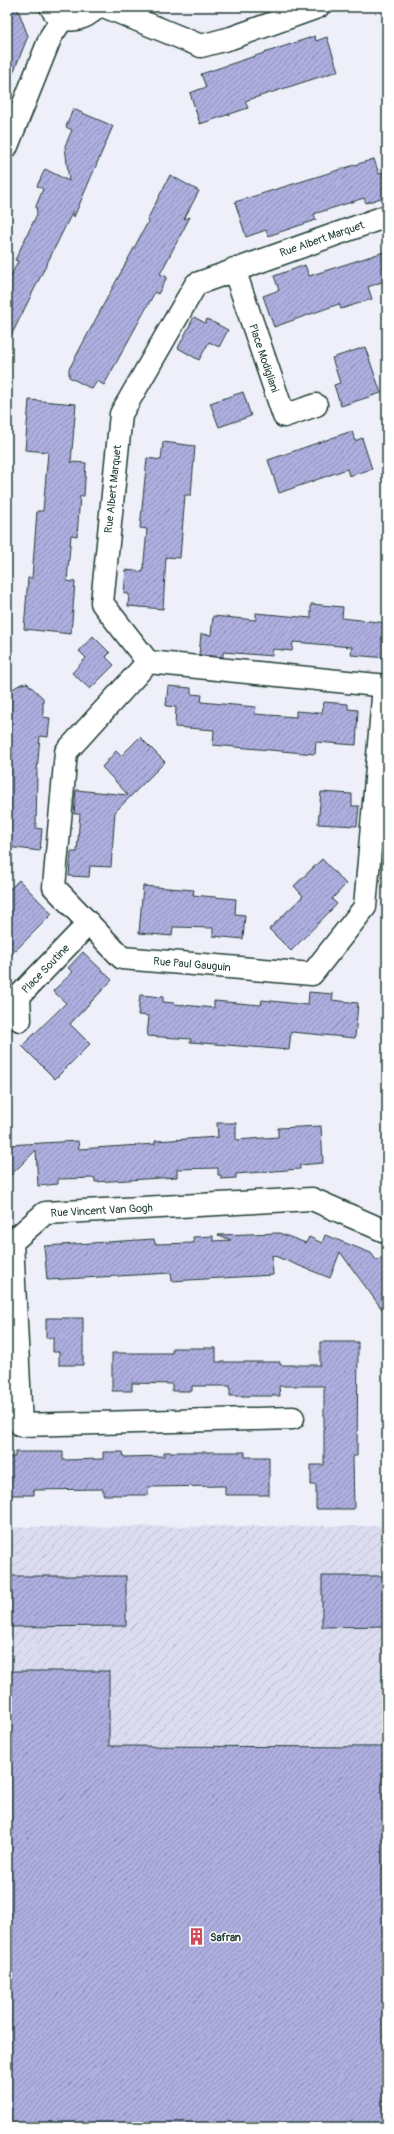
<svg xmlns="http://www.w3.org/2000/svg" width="394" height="2134" font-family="Pangolin,sans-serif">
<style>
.industrial{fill:url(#industrial-furrows)}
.building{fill:url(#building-hatch);stroke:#1f3d34}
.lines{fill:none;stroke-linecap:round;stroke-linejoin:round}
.minor-casing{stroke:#1f3d34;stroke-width:25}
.minor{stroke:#fff;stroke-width:22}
.labels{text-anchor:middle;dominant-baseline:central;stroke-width:3;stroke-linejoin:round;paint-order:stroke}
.street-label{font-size:11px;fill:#1f3d34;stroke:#fff}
.poi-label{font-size:11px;font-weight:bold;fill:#1f3d34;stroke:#fff;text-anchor:start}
</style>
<defs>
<pattern id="industrial-furrows" width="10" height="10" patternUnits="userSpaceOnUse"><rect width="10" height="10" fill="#dcdcf1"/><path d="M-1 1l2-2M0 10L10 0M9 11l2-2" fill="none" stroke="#bcbecf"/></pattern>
<pattern id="building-hatch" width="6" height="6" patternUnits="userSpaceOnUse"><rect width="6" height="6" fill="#aeaedf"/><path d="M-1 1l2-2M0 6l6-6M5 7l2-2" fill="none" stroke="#8d8fb6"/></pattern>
</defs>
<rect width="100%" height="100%" fill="#efeff9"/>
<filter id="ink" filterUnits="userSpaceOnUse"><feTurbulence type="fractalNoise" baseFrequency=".025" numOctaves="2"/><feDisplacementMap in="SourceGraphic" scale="8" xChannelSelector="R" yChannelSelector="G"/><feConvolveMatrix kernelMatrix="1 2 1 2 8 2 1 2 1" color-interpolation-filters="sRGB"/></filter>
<g filter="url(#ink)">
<path class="industrial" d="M387,1526v601h-380v-600z"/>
<g class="building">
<path d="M7,7h10l11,29 -20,50z"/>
<path d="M315,36l1,5 11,-4 11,34 -93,30 3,7 -48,16 -10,-31 16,-6 -5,-13z"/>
<path d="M73,109l40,17 -39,91 -1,-6 -66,133v-60l11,-23 -3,-1 22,-46 -1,-8 7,-17 -6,-3 8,-17 24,12 -4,-35 7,-16 -6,-3z"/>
<path d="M374,159l5,15 8,-3v25l-21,7 -2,-5 -50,16 2,6 -48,16 -2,-6 -20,7 -11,-35z"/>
<path d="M170,175l29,16 -15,28 6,-2 -30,57 7,3 -9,17 -3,-2 -51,93 -7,-4 -5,8 -23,-12v-8l80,-149h-2z"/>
<path d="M387,251v29l-19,7 4,12 -31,10 -2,-5 -65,23 -11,-31 16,-6 -5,-14 31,-11 4,11z"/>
<path d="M194,317l11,6 2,-4 21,11 -9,17 -10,-5 -10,18 -21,-12z"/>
<path d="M365,347l16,46 -40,13 -7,-21 6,-2 -8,-25z"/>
<path d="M243,392l8,24 -32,11 -9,-24z"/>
<path d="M29,400l47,4 -5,58 15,1 -2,33h-4l-3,40 -6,-1 -4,46 8,1 -4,52 -47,-5 4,-51h4l5,-67h6l5,-59 -23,-2z"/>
<path d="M352,431l3,10 7,-3 10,31 -23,7 -2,-7 -68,24 -11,-33z"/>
<path d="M163,442l32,4 -4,49h-6l-5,63 -14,-1 -3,52 -35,-3 1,-12 -5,-1 2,-23 17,2 4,-43 -7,-1 7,-70 14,2z"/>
<path d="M311,604l32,3 -1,11 45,5v35l-36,-3 1,-8 -59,-5 -1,9 -19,-2 -1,7 -49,-4v5l-24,-2 2,-21 10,1 2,-19 43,4v-7l55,5z"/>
<path d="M93,636l17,17 -4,4 8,8 -24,24 -18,-16 14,-15 -7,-7z"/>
<path d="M27,683l16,15v19l7,1 -2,19 -8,-1 -3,35 -1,57 6,1 -2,22 -33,-4v-119l2,-37 12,-7z"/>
<path d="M168,686l23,2v6l11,1 -1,7 55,5 -1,7 41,3v-6l26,2 2,-11 24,2v5l10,1 -2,35 -40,-3 -1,12 -102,-9 1,-15 -39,-3 1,-20 -10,-1z"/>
<path d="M140,737l25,25 -50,50 -4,55 -21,-1 -1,11 -20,-1 2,-24h6l3,-38h-6l2,-24 52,5 -26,-28 14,-16 5,5z"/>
<path d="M321,792l31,2v12h7l-2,20 -39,-2z"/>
<path d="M322,859l24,25 -14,15 5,5 -46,47 -22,-22 34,-33 -9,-10z"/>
<path d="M19,880l33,34 -45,45v-67z"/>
<path d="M143,886l51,4 -1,5 43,4 -1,15 10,1 -2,24 -30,-3v-8l-40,-1 -1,9 -33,-3z"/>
<path d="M83,952l29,28 -42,44 20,20 -35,35 -33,-33 44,-43 -13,-12 20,-19 -5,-4z"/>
<path d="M309,992l24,2 -1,6 26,3 -3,35 -64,-6 -2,18 -99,-8 1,-3 -44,-3 2,-20 -11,-1 2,-20 23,2v5l11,1v1l40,4v-7l47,4 1,-5 46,5z"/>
<path d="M217,1123h19v17l42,-3v-9l43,-2 2,37 -23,2v4l-64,5v4l-15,1v-4h-3v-7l-41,1v8l-82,5v-4l-37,1v5l-20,2 -2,-36 -29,29v-34l71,-4 1,8 76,-5v-3l63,-4z"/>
<path d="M279,1233l27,10 3,-6 13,6 3,-8 46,18 6,8 10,-7v62l-47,-64 -10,26 -58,-23 1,20 -101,6 -1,-8 -124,7 -3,-34 110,-7 1,5 39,-1 -1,-6 20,-1v5l18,-1 -13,-5z"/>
<path d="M46,1318h37v47h-24v-13h-6v-14h-7z"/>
<path d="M320,1342h38l-1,114h-4l1,53h-38v-24h-5v-20h13v-79h-45l1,10h-50v-10h-38v5h-20v-7l-40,-1v8h-20v-38h60v-5h44v14h64v3h40z"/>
<path d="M15,1452h48v8l40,-1v-7h20l1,5 40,-1v-4h81v5h24v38h-44v-9l-77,1v8h-45v-6l-69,1v5h-27v-38h8z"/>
<path d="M7,1576h119v50l-119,1z"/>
<path d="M322,1576h65v50l-65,1z"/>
<path d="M8,1671h101v75l278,1v380h-380z"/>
</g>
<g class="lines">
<defs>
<g id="minor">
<path d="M51,7c10,20 35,13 46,0"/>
<path d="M106,7l95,39 30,-8 87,-31"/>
<path d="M7,146l44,-110 12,-18"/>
<path d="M387,216l-191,68 -75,130 -19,189 46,59 239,24"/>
<path id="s1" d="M234,269l50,147 32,-11"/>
<path id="s2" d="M148,662l-82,90 -12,135 68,71 190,16 53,-67 19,-221"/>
<path id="s3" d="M20,1020l-1,-24 70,-73"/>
<path id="s4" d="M293,1418l-272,7 -9,-183 33,-29 267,-14 75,33"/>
</g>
</defs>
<use href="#minor" class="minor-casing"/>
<use href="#minor" class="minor"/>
</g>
</g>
<defs>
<symbol id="building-bare" viewBox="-9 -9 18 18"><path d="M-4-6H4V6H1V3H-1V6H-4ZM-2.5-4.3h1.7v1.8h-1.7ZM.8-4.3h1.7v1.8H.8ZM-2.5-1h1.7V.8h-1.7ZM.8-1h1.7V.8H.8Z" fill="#d1495b" stroke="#fff" stroke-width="2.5" paint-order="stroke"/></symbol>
</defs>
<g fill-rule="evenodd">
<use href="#building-bare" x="184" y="1924" width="25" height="25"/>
</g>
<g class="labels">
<g class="street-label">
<text transform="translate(322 239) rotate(-19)">Rue Albert Marquet</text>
<text stroke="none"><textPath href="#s1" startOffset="94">Place Modigliani</textPath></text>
<text transform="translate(113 489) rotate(-84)">Rue Albert Marquet</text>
<text stroke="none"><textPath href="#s2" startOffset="426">Rue Paul Gauguin</textPath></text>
<text stroke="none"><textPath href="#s3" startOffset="62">Place Soutine</textPath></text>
<text stroke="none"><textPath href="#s4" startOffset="556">Rue Vincent Van Gogh</textPath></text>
</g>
<g class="poi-label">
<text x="210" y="1937">Safran</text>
</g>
</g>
<rect width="394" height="2134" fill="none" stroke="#fff" stroke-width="24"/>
<rect x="12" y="12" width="370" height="2110" fill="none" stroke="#1f3d34" stroke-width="1.5" filter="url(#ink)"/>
</svg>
